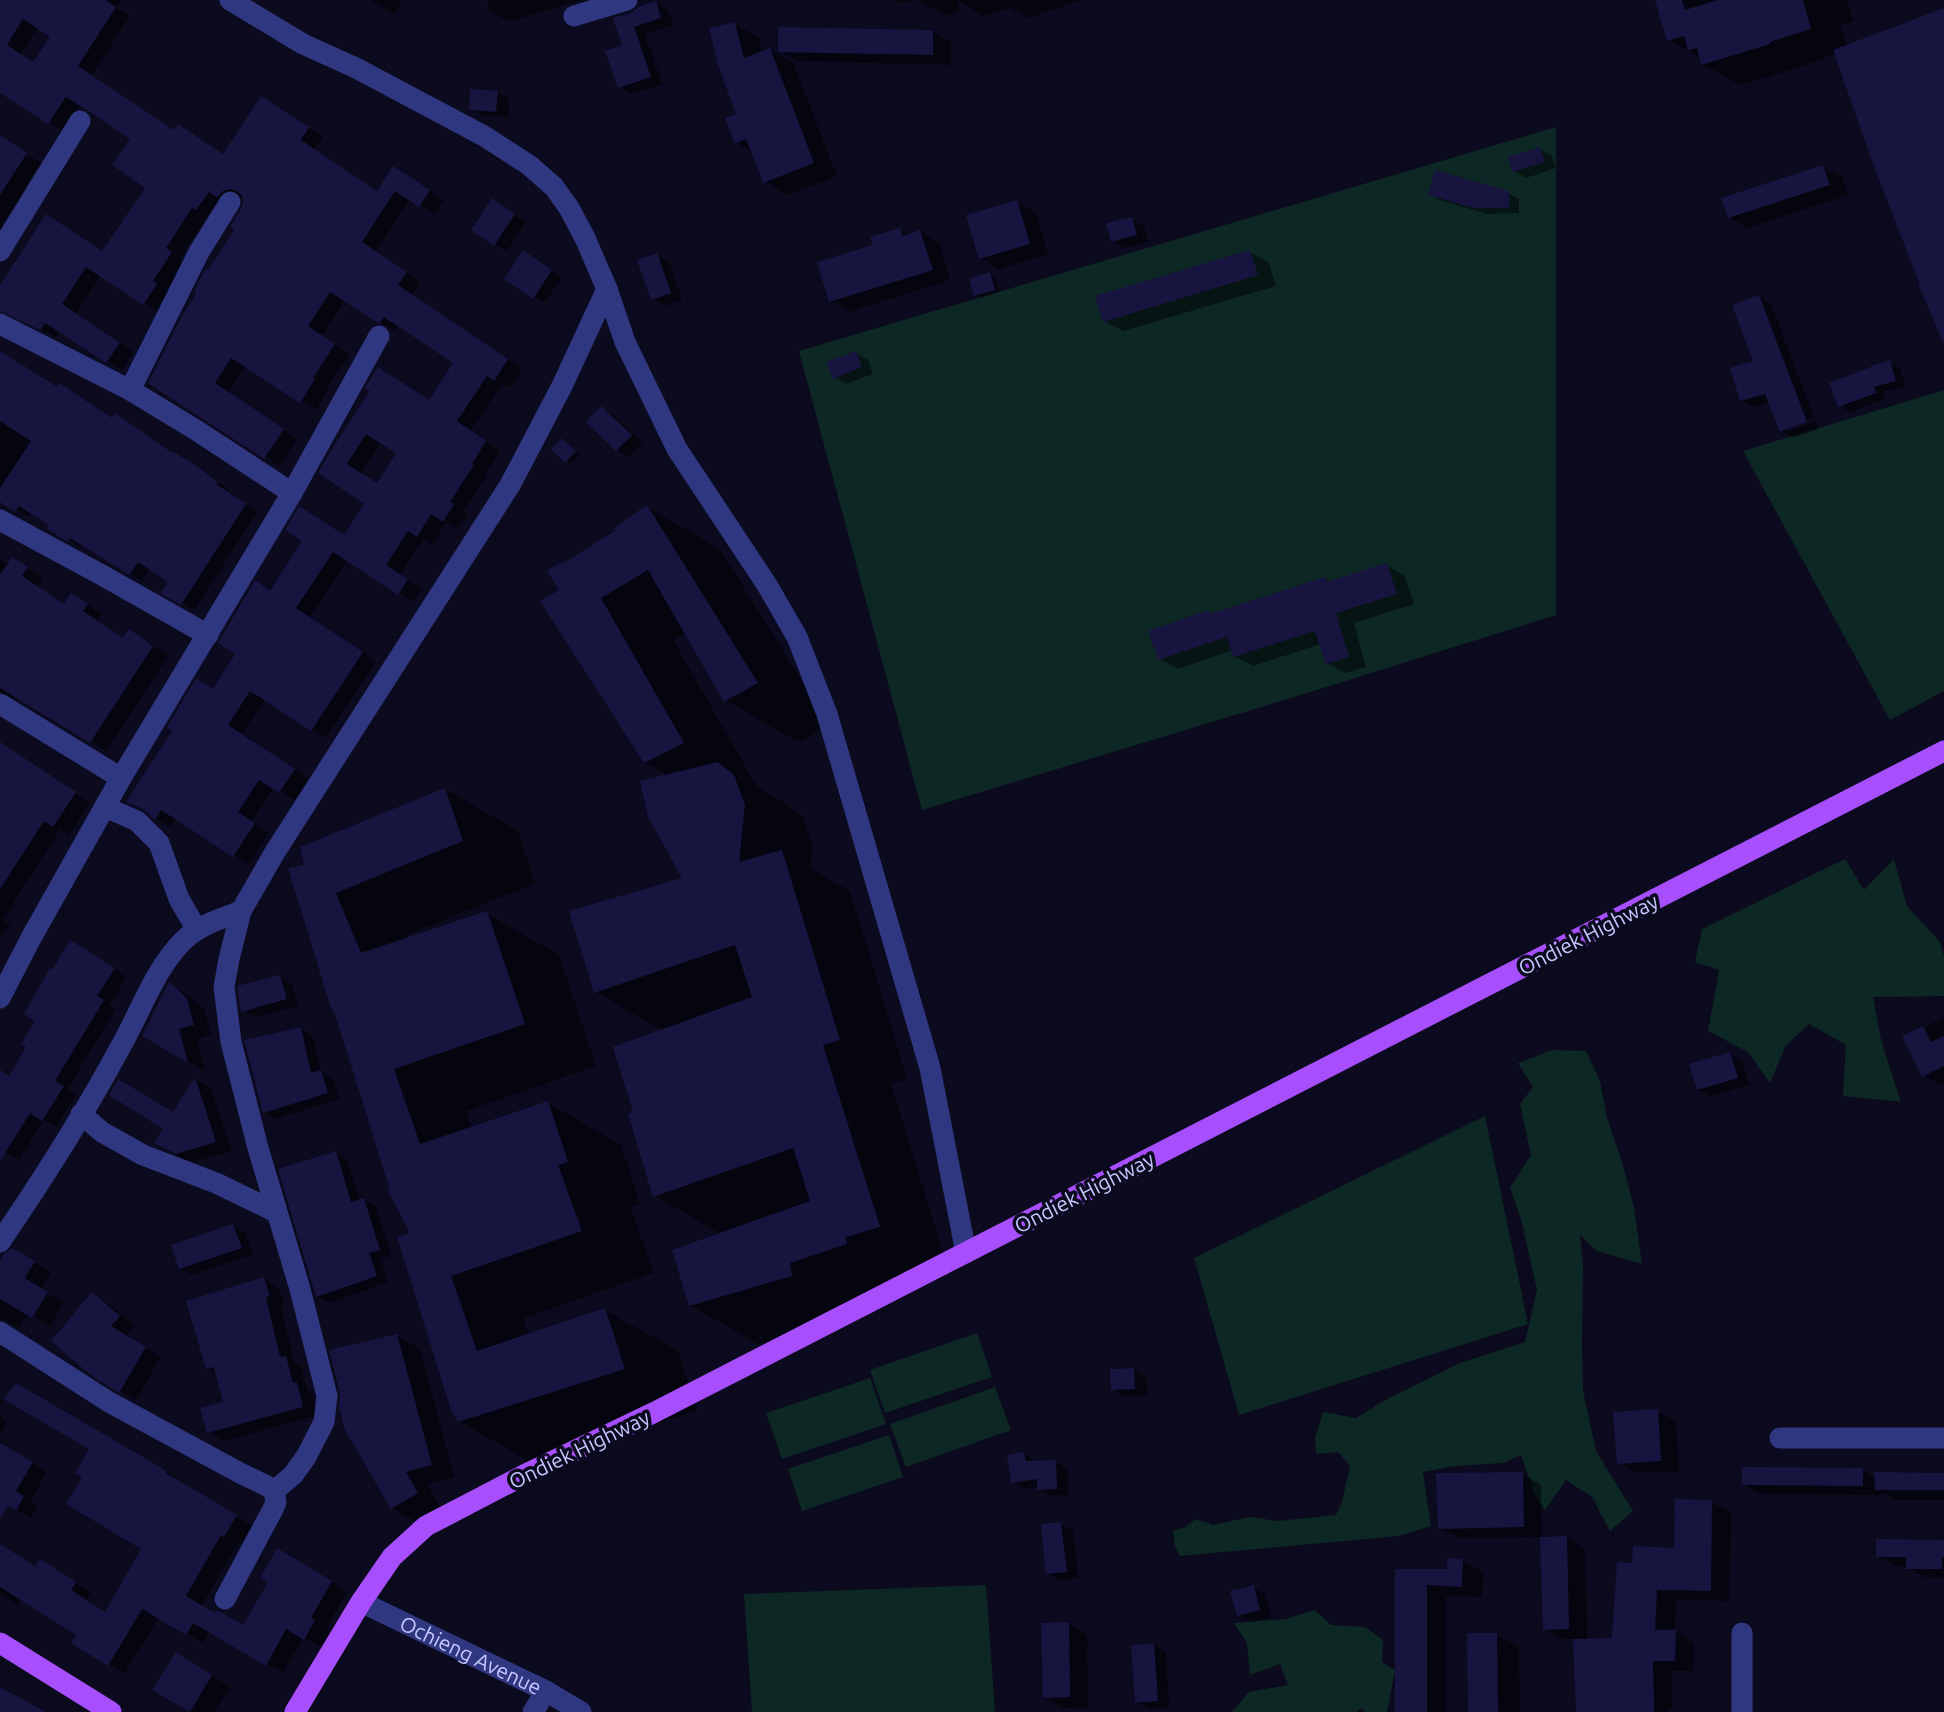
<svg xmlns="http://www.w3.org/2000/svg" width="1944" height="1712" font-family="Ubuntu,sans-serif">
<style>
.green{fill:#0d2824}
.shadow{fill:#0007;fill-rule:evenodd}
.building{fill:#181440;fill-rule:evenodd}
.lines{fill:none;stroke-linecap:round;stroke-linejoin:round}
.minor{stroke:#303781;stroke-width:21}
.major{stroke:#a74eff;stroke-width:21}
.labels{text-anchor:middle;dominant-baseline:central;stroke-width:7;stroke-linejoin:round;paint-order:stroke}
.street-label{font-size:21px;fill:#c7c7ff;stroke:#0b0a1e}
</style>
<rect width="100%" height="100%" fill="#0b0a1e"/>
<g class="green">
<path d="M1556,127v488l-252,79 -382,116 -123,-459z"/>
<path d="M1944,390v301l-54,29 -147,-269z"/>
<path d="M1845,859l19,31 30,-31 13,47 33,36 4,14v40l-71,1 8,43 20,62 -58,-6 3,-51 -37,-21 -23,21 -16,38 -22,-31 -40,-21 11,-61 -24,-8 7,-33z"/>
<path d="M1552,1050l34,1 14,30 7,37 16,47 11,43 8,56 -45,-13 -17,-16 3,29 -1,75 1,52 13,60 37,60 -23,20 -18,-34 -26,-17 -21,30 -10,-15 -14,-40 -17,8 -50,3 -31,6 8,54 -32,10 -219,20 -5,-9 -2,-16 12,-4 11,-8 17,6 37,-8 28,4 58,-6 6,-13 8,-36 -12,-14 -22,2 -1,-16 8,-26 33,6 31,-19 73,-36 65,-21 12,-52 -16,-71 -11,-31 21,-33 -11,-51 13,-17 -15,-24z"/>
<path d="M1485,1116l43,208 -289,91 -45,-157z"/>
<path d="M977,1333l15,44 -107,36 -15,-43z"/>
<path d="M870,1378l16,46 -104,35 -16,-46z"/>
<path d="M995,1387l16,43 -105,37 -16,-43z"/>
<path d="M889,1435l14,42 -101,34 -14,-42z"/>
<path d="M986,1585l9,127h-243l-8,-118z"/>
<path d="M1315,1610l16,15 34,2 18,13 -1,22 13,8 -8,42h-23l-2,-4 -6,4h-124l17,-20 39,-7 -8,-21 -30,11 -3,-32 -13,-20 52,-4z"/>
</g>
<g class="shadow">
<path d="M0,0h121l-5,7 14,9 -39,60 84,56 49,23 52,-48 47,30 -9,13 65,42 30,-15 35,23 -9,14 -25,-15 -34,53 44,30 -8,13 110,74 -13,19 -7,-4 -32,47 30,20 -15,23 2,1 -23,36 4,3 -10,15 -12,-7 -14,22 -9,-5 -23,36 22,14 -9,13 -65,-43 -38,58 66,44 -50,77 -61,-39 -23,35 67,45 -14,21 -21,-12 -22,33 17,12 -21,31 -72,-46 -6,9 -41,-26 85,-111 57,-97 74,-56 22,-34 -47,-30 53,-83 57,12 26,-40 -57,-37 -5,6 -49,-31 -23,36 27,18 -22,34 2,1 -13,21 -70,-45 -18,28 69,46 -18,27 -128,-84 58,-110 27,-42 7,-20 1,-13 -6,2 -26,18 -4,-2 -28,43 6,4 -19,29 4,3 -12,18 -58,-37 -25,39 58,38 -12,18 -62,-39 -4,6 -56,-27v-22l103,-36 45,-65 -16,-48 -51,-35 -18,27 -63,-40zM38,27l14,9 -17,27 -15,-8zM381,442l17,11 -20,32 -17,-11z"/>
<path d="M370,0h32l-7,14z"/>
<path d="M487,0h94l-72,22 -19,-11z"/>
<path d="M895,0h18l-10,4z"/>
<path d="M920,0h162l-54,18 -17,-10 -28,8 -25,-15v10l-13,5z"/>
<path d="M1657,0h55l1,3 11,-3h123l6,21 -13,5 7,20 97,-36v330l-108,-287 -30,12 -66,20 -37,-21 -2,-6 -33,-19z"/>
<path d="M656,3l12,7 5,15 -28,9 17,50 -30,10 -12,-7 4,-40 8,-33z"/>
<path d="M735,24l24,14 3,14 7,-2 24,13 44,113 -49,19 -24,-14 -11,-29 -17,-9 2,-28z"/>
<path d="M933,32l18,10v23l-153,-4 -18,-10z"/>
<path d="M497,92l12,7 -1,18 -25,-1 -12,-7z"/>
<path d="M0,136l41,27 -17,26 6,4 -13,20 -5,-3 -12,19z"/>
<path d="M1540,149l12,7 4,12 -30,10 -12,-7z"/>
<path d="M1823,167l19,10 6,18 -100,33 -19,-11z"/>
<path d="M1508,193l11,6v14l-32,1 -47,-14 -10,-6z"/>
<path d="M1017,202l19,11 12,41 -49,15 -19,-11z"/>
<path d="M504,207l22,15 -19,29 -34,-21z"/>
<path d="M1132,219l12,7 4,16 -23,6 -12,-7z"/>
<path d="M900,230l9,5 11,-3 19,11 11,37 -101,32 -18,-11 44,-55z"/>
<path d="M1250,252l19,11 7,23 -153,45 -19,-10z"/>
<path d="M657,255l12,7 13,38 -18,6 -12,-7z"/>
<path d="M534,259l28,19 -18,25 -10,-6z"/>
<path d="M989,274l6,3 4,15 -18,6 -5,-3z"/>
<path d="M1759,297l12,7 43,114 -27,10v4l28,-11 3,8 -25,9 -12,-7 -11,-29 -17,5 -12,-7 14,-38z"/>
<path d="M0,353l208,122 21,15 -1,3 29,20 -63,97 -31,-18 7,-10 -20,-13 -8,12 -59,-37 -2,3 -32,-19 2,-4 -19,-12 -4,5 -28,-18z"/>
<path d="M856,353l12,7 5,14 -27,10 -12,-7z"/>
<path d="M1890,362l10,6 6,18 -23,6 2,7 -35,13 -10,-6z"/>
<path d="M602,408l11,7 30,28 -14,14 -12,-7 -29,-29z"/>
<path d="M562,440l18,15 -9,9 -5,-3z"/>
<path d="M647,507l73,42 109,176 -31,17 -73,-42 -39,-68 -13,8 83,145h-1l31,19 16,12 11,30 -3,22 40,23 57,188 -16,5 56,182 -88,49 -101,29 -68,-39 31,-71 -67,-39 -18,-81 27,-83 -67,-39 88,-112 -15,-104 -24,-14 -84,-171 2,-26 55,-35z"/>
<path d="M0,559l9,6 4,-6 30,19 -6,9 28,18 22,-1 15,10 -5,7 27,18 21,1 23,16 -62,95 -91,-55 -2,3 -13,-7z"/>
<path d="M1387,565l18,11 9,28 -60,19 12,44 -21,6 -18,-10 -6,-19 -68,22 -19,-10 -1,-6 -55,19 -18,-10 49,-47 4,3 112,-36 6,4z"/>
<path d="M0,743l90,60 -21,32 -9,-6 -57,91 7,5 -10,15z"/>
<path d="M445,789l73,42 17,52 -128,52 2,4 77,-26 73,42 37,111 -130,45 6,17 76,-25 73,42 19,59 -10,3 24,66 -131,45 6,17 76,-25 73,41 19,60 -165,52 -73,-42 -46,-187 -21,-43 -86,-325z"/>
<path d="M71,943l56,34 -18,28 7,4 -49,81 9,5 -20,32 -12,-7 -25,40 -19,-12v-77l10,7 18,-31 26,-75z"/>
<path d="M280,977l12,7 6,22 -43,11 -12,-7z"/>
<path d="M169,985l18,10 18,15 6,25 -14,4 8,32 -61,-35z"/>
<path d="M1944,1017v68l-2,1 -19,-11 -19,-38z"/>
<path d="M301,1029l12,7 8,36 12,7 6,20 -63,20 -12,-7z"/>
<path d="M1730,1054l12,7 7,24 -38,11 -13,-7z"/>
<path d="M195,1079l16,10 21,62 -38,11 -14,-5 -18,-11 12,-32z"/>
<path d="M335,1153l12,7 13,41 4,-1 12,7 15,49 -11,3 8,23 -59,21 -12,-7z"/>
<path d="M233,1226l12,7 8,21 -61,21 -12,-7z"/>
<path d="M12,1250l39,22 -10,18 23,13 -14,23 -22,-13 -9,15 -19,-10v-54z"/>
<path d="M263,1279l16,9 5,17 -3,1 13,56 7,4 6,24 5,3 6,22 -94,26 -16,-9 17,-29 -7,-29 -11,-6z"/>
<path d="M92,1295l16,9 26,22 -8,10 35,21 -25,43 -43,-26z"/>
<path d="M397,1336l23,13 34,128 -27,7 13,23 -25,14 -23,-13 -51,-115z"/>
<path d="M1134,1370l12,7 1,18 -22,1 -12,-7z"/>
<path d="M16,1385l167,96 -2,3 71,42 -11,19 -3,-2 -37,64 42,20 27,-45 8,-32 69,41 -21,37 4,3 -9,16 -18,-10 -20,36 -73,-42 -7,12 -44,-26 -34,56 -17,-9 -30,-30 -56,-35 -4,6 -18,-10v-50l36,23 20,3 35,22 -5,8 20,12 37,-65 -58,-71 6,-29 -86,-50 -5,9v-8l3,2z"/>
<path d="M1657,1411l19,10 3,50 -42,2 -19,-10z"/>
<path d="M0,1416l7,5 -7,12z"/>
<path d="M0,1444l47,28 -17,29 8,5 -7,12 -31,-18z"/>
<path d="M1024,1454l12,7h19l12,7 2,27h-18l-12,-6v-3l-14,3 -12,-7z"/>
<path d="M1862,1470l14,8 68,-3v25h-49l-14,-9v4l-119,-1 -19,-10z"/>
<path d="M1522,1474l19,11 1,52 -84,1 -19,-10z"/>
<path d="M1711,1502l20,11 -2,88 -53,-1 -2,31 20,12v28h-22v38h-5v3h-89l-3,-73h-12l-18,-10 21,-91 19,11 2,91 27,-1 20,-74 42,-15z"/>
<path d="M1061,1524l12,7 5,47 -18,2 -12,-7z"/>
<path d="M1944,1542v36h-18l-19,-11 -11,-1 -19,-10z"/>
<path d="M1463,1560l20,12 -1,25 -36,-1v116h-50v-141h52z"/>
<path d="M1253,1587l12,7 6,23 -21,5 -12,-7z"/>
<path d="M1068,1624l19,11 1,72 -25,1 -19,-11z"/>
<path d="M1496,1635l23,12 1,65h-50z"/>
<path d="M1154,1645l12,7 3,55 -20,2 -12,-7z"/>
<path d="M195,1665l35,22 -16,25h-23l-36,-23z"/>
</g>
<g class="building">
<path d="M0,0h106l10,7 -38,59 96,64 4,-6 45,30 38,-58 48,31 -8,13 76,51 16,-25 37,24 -11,17 -24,-16 -33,51 45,30 -9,13 110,74 -14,22 -7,-5 -30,45 29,20 -14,23 2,1 -24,37 4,2 -11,18 -12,-8 -14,23 -9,-6 -22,34 22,14 -10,16 -65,-43 -37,56 67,44 -52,79 -61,-40 -22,34 67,44 -16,24 -20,-13 -21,32 17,11 -22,34 -72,-47 -6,10 -12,-11 -17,-7 46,-71 -5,-4 29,-49 17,11 22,-35 -17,-11 37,-63 15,11 32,-50 -17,-11 14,-24 45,29 20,-31 -46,-31 12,-21 40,-61 -5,-3 13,-21 51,33 24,-37 -69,-46 -4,6h-2l-48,-31 -22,34 27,18 -22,34 2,1 -15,24 -69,-45 -16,25 69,46 -20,30 -116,-76 34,-67 14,-22 -2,-2 11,-23 3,1 26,-40 -4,-3 11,-18 2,-7 -1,-6 -5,-5 -6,-2 -8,2 -6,6 -8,-5 -13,18 -4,-2 -26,40 6,4 -19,29 4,3 -14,21 -57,-38 -24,37 58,39 -14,20 -61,-40 -5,7 -40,-19v-26l46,-71 56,37 43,-63 -33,-23 18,-26 -43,-29 -21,-13 -18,27 -48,-31zM23,19l27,18 -17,25 -26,-17zM366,434l30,19 -19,30 -30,-19z"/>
<path d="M1655,0h27l3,10 33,-10h85l8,29 -41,13v2l-69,21 -4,-17 -9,2 -4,-14 -17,5z"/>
<path d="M656,1l5,17 -27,9 17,50 -33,11 -13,-37 17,-6 -9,-27 18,-5 7,-6z"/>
<path d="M1944,8v337l-26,-62 1,-1 -43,-110 -43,-122z"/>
<path d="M735,22l9,36 26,-10 44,115 -51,20 -17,-44 -11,5 -10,-26 11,-4 -18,-49 -9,-37z"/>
<path d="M778,27l155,3v25l-155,-3z"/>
<path d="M470,89l28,2 -2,21 -27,-2z"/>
<path d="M0,135l27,18 -27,42z"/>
<path d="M1540,147l5,15 -33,10 -4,-15z"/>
<path d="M1823,165l7,20 -102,33 -7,-20z"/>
<path d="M1435,170l74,21v17h-34l-47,-13z"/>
<path d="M492,198l23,16 -21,32 -23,-16z"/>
<path d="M1017,200l13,44 -51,15 -13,-44z"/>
<path d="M1132,217l5,18 -26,7 -5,-19z"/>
<path d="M900,228l3,8 17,-6 13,40 -104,32 -12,-40 56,-17 -3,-8z"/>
<path d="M523,250l29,20 -19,29 -29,-20z"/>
<path d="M1250,250l8,25 -155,47 -8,-26z"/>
<path d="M657,253l14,40 -20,7 -14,-40z"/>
<path d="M990,272l5,18 -21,6 -5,-17z"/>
<path d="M1759,295l48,127 -27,10 -15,-38 -25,7 -10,-33 23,-7 -21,-56z"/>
<path d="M0,351l56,35 3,-3 53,35 3,-5 56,39 1,-1 23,14 23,17 -2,2 30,20 -65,101 -21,-12 8,-11 -30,-20 -9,13 -59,-37 -2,4 -5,-3 -17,-11 3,-3 -30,-19 -4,6 -15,-10v-14l31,-47 -31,-20z"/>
<path d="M856,351l6,16 -29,12 -7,-17z"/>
<path d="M1890,360l6,21 -22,6 2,6 -38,14 -9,-24 42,-16v-1z"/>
<path d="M601,406l31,29 -16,16 -30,-29z"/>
<path d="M561,438l15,13 -11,12 -14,-14z"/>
<path d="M647,505l111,178 -34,19 -76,-132 -47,28 83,145 -40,20 -104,-162 19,-11 -12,-19 14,-9 1,2 54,-34 -2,-2z"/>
<path d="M12,557l16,10 -6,9 42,28 7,-11 17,11 -5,7 40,27 6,-9 24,17 -63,97 -90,-55v-113z"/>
<path d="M1387,563l10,31 -61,19 13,44 -23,7 -11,-33 -82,26 -6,-20 -69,23 -10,-29 61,-21 1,4 115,-37 2,5z"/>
<path d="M0,742l76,50 -23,35 -9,-6 -44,68z"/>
<path d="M718,762l16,13 11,30 -6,57 43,-12 58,190 -17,5 57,182 -34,10 1,7 -57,19 2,13 -103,30 -17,-56 138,-49 -17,-53 -140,49 -25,-83 5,-2 -20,-65 139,-50 -17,-52 -141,48 -25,-82 113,-33 -34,-61 -8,-36z"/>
<path d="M445,788l18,53 -127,52 25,60 126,-42 38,113 -131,45 26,75 128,-43 20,61 -10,3 24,66 -131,45 26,75 128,-43 20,61 -167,53 -7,-12 -54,-173 13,-4 -22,-42 2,-1 -54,-173 -6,-12 -42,-137 16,-3 -4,-18z"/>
<path d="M70,940l45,28 -18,28 7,4 -49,81 9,5 -22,35 -12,-8 -30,48v-91l9,6 17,-29 -5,-3 14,-23 -11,-7 26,-46 3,1z"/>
<path d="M280,975l7,24 -46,13 -4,-26z"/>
<path d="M169,982l18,16 7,27 -15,4 9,34 -46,-27z"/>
<path d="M1923,1026l8,16 13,-6v30l-22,11 -20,-41z"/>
<path d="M301,1027l10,46 10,-3 7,23 -65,20 -19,-73z"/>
<path d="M1730,1052l8,26 -41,12 -8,-26z"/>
<path d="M195,1077l21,65 -40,12 -22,-11 9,-14 -54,-34 9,-16 55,33z"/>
<path d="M336,1151l15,51 13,-4 16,52 -11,3 8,23 -61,21 -38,-128z"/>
<path d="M233,1224l9,24 -63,21 -8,-24z"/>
<path d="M12,1248l23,13 -10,17 23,14 -16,26 -32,-19v-38l4,-7z"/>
<path d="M264,1277l6,19 -4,1 14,60 6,-1 7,27 4,-1 6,25 -96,26 -7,-25 23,-6 -9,-35 -8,2 -20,-68z"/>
<path d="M92,1292l28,24 -9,10 35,21 -27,46 -27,-17 -41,-35z"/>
<path d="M397,1334l35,131 -26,7 12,21 -27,16 -46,-79 -6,-24 1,-13 -11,-43z"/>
<path d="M1134,1368l1,21 -24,1 -1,-21z"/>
<path d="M16,1383l151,88 -1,2 71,42 -13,22 -3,-2 -35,61 29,17 2,-3 26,15 25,-43 -8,-4 17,-30 55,33 -21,37 4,2 -11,20 -18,-11 -20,37 -73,-43 -7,12 -44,-26 -34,57 -37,-23 5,-8 -76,-48v-43l35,22 5,-7 36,23 -5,8 34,22 36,-63 -75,-45 16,-27 -7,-4 14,-24 -86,-50z"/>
<path d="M1658,1409l3,52 -44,3 -4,-52z"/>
<path d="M0,1443l33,19 -17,29 8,5 -8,15 -8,-5 -8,13z"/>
<path d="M1024,1452l2,9 30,-1 1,29 -20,1v-11l-26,4 -4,-28z"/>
<path d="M1742,1467l121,1v18l-121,-1z"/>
<path d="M1523,1472l1,55 -86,2 -2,-56z"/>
<path d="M1874,1472l70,1v17h-69z"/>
<path d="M1675,1499l37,1 -1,91 -54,-1 -2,40h21l-1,31h-22l1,51h-78l-3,-73 39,-1 5,-76 15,1 1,-17 41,2z"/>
<path d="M1061,1522l6,50 -21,2 -5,-50z"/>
<path d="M1567,1536l2,93 -26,1 -3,-93z"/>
<path d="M1876,1539l68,1v17h-2v12h-36v-12h-30z"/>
<path d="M1447,1558l16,1 -1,28 -35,-2v127h-32v-143h52z"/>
<path d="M1254,1585l6,25 -23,6 -7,-25z"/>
<path d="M1069,1622l1,75 -27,1 -2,-75z"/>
<path d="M1467,1633h30l1,79h-30z"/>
<path d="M1154,1644l4,57 -23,2 -4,-58z"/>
<path d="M176,1652l36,23 -22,37 -38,-22z"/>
<path d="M0,1687l46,25h-46z"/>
</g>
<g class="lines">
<g class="minor">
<path d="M230,0l73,44 53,24 128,68 45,29 25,22 15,21 16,30 22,51 18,53 52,107 90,136 30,52 30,77 103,354 36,185"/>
<path d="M574,16l53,-16"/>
<path d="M0,251l80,-130"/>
<path d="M0,324l130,66 66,40 96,63"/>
<path d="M130,390l69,-138 31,-50"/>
<path d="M0,520l100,54 108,61"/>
<path d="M0,704l121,74"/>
<path d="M105,807l32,14 22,22 20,56 18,31"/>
<path d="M0,998l31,-60 90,-160 171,-285 87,-157"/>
<path d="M81,1114l21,18 41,23 73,28 60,29"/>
<path d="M0,1242c43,-63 85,-129 121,-196 20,-35 34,-78 63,-106 15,-15 37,-21 57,-29"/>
<path d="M0,1332l109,70 133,72 25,12 7,5 2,11 -3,7 -48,90"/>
<path d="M1780,1438h164"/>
<path d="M274,1491l19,-16 13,-18 18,-35 3,-26 -27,-107 -42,-141 -27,-106 -7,-55 5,-28 12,-48 34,-59 235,-367 52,-99 45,-97"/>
<path id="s1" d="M361,1602l185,89 35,21"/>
<path d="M533,1712l13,-21"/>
<path d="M1742,1712v-79"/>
</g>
<g class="major">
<path d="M0,1643l111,69"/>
<path d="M295,1712l66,-110 31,-45 34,-31 98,-51 129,-62 1291,-662"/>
</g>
</g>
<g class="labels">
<g class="street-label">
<text transform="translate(1588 934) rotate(-27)">Ondiek Highway</text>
<text transform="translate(1084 1192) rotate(-27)">Ondiek Highway</text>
<text transform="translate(579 1449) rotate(-26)">Ondiek Highway</text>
<text stroke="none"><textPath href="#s1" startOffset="122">Ochieng Avenue</textPath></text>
</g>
</g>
</svg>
